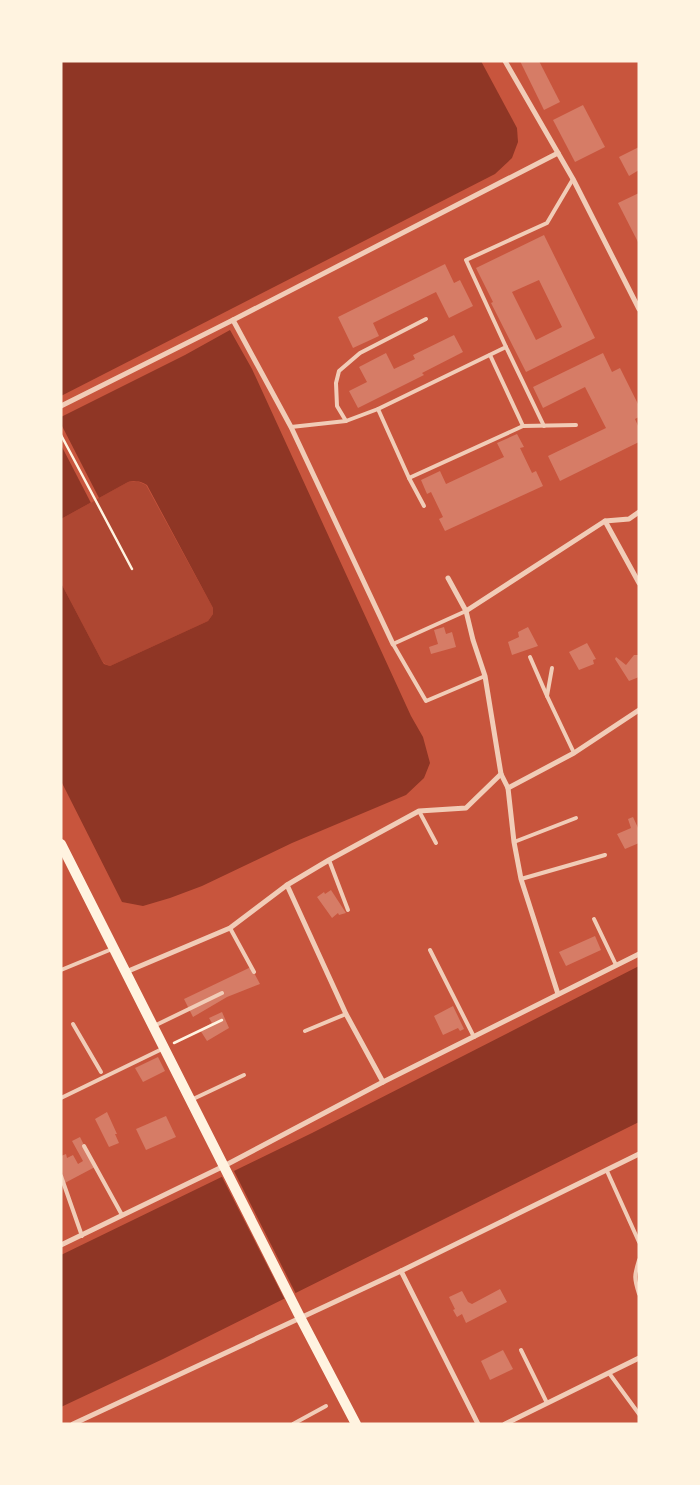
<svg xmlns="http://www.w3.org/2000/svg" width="700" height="1485" font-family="'DejaVu Sans',sans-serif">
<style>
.green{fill:#ae4732}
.water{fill:#8f3625}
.pier{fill:#c8553d}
.building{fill:#d67c66;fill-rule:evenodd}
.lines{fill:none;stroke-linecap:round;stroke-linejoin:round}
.path{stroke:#fff3e0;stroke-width:2.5}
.service{stroke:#f1ccb7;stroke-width:4}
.minor{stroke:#f1ccb7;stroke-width:5}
.secondary{stroke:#fff3e0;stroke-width:10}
</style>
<rect width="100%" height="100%" fill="#c8553d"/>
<path class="green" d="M137,481l9,4 67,123v6l-5,7 -98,45 -5,-2 -3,-3 -41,-78v-64l67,-37z"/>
<g class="water">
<path d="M61,61h420l36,67 1,14 -6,16 -17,16 -434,222z"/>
<path d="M230,330l22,39 159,347 12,21 7,26 -6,15 -18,17 -114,48 -90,43 -32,12 -27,8 -21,-4 -61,-121v-198l41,78 2,3 6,2 98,-45 5,-7v-6l-66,-123c-7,-4 -11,-5 -19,-3l-67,37v-102l124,-62z"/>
<path d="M639,966v156l-476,237 -102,48v-152l251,-122z"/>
</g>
<g class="pier">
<path d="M61,424l38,74 -8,5 -30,-58z"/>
<path d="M233,1169l63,125 -11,6 -64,-125z"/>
</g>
<g class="building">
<path d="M520,61h19l21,41 -16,8z"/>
<path d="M583,105l22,42 -30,15 -22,-42z"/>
<path d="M639,147v23l-10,6 -10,-19z"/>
<path d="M639,193v51l-21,-41z"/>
<path d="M544,235l51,103 -69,34 -35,-69 2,-1 -17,-34zM539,280l23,47 -26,13 -24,-48z"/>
<path d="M445,264l9,19 6,-3 13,26 -24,12 -13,-26 -63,31 6,13 -26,12 -15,-31z"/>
<path d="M454,335l9,17 -41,21 2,2 -66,33 -9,-17 18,-9 -8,-15 27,-14 8,16 21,-10 -2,-4z"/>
<path d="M603,353l9,19 8,-4 19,38v11l-4,2 4,9v14l-79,39 -12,-25 58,-28 -21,-41 -42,21 -10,-21z"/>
<path d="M517,434l7,13 -4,1 12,25 4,-2 7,15 -98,45 -6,-12 4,-2 -12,-25 -4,2 -6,-14 19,-9 6,13 58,-27 -7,-14z"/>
<path d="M444,627l2,7 6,-2 4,15 -25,7 -2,-7 9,-3 -4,-14z"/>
<path d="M528,627l10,19 -26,9 -4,-13 11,-5 -1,-5z"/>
<path d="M587,643l9,16 -3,1 1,4 -15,6 -10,-18z"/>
<path d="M634,655h5v22l-10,4 -14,-22 1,-2 10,8z"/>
<path d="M633,817l6,13v13l-14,6 -8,-15 14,-6 -3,-9z"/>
<path d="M331,890l15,23 -7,2 -1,-2 -6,5 -15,-21 7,-5 1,2z"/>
<path d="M595,936l6,14 -35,16 -7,-14z"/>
<path d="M251,967l9,17 -33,13 -34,20 -9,-18z"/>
<path d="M453,1006l11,23 -4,2 -2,-3 -15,7 -9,-19z"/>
<path d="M222,1012l7,16 -22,13 -7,-11 12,-7 -3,-5z"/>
<path d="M158,1057l7,14 -22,11 -8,-14z"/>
<path d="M107,1112l10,22h-2l4,9 -10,4 -14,-28z"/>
<path d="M166,1116l10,21 -30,13 -10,-21z"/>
<path d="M80,1137l15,30 -34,18v-29l5,-2 1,4 6,-3 5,9 5,-3 -11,-20z"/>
<path d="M500,1289l7,13 -41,21 -4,-9 -5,3 -4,-7 2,-1 -6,-12 13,-6 6,11 4,2z"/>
<path d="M503,1350l10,19 -23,11 -9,-19z"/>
</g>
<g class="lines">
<g class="path">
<path d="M61,435l71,134"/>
<path d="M174,1043l48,-23"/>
</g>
<g class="service">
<path d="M506,347l38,79"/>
<path d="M490,355l33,71"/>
<path d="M378,409l31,69 15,28"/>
<path d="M346,421l-9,-15 -1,-23 3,-12 21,-18 66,-34"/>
<path d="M291,427l55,-6 32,-12 128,-62 -40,-87 81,-37 26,-44"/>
<path d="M409,478l114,-52 53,-1"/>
<path d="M466,611l-73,33 33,57 59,-25"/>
<path d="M530,657l17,39 27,57"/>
<path d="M547,696l5,-28"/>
<path d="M419,811l17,32"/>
<path d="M514,842l62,-24"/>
<path d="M329,860l19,50"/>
<path d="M521,879l84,-24"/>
<path d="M594,919l22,46"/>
<path d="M230,928l24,44"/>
<path d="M430,950l44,87"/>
<path d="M61,970l51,-21"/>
<path d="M73,1024l28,48"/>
<path d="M154,1026l68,-33"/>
<path d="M305,1031l41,-17"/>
<path d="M61,1098l101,-49"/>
<path d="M191,1100l53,-25"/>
<path d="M84,1146l38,69"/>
<path d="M607,1171l32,71"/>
<path d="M61,1176l21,60"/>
<path d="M639,1260c-5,16 -5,18 0,34"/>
<path d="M521,1350l26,53"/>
<path d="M609,1373l30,41"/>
<path d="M293,1424l33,-18"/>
</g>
<g class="minor">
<path d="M505,61l68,118 66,130"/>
<path d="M233,320l58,107 102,217"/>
<path d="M61,406l172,-86 325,-167"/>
<path d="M605,521l34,62"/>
<path d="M448,578l18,33 7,29 12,36 16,98 7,14 6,54 7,37 37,115"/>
<path d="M466,611l139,-90 24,-2 10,-7"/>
<path d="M508,788l66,-35 65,-43"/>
<path d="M287,885l59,129 37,68"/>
<path d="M126,972l104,-44 57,-43 42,-25 90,-49 47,-3 35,-34"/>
<path d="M61,1245l163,-79 159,-84 256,-128"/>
<path d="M401,1271l77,153"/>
<path d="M73,1424l328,-153 238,-117"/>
<path d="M505,1424l134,-66"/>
</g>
<path class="secondary" d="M61,844l240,475 55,105"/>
</g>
<rect width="700" height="1485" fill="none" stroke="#fff3e0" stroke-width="125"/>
</svg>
